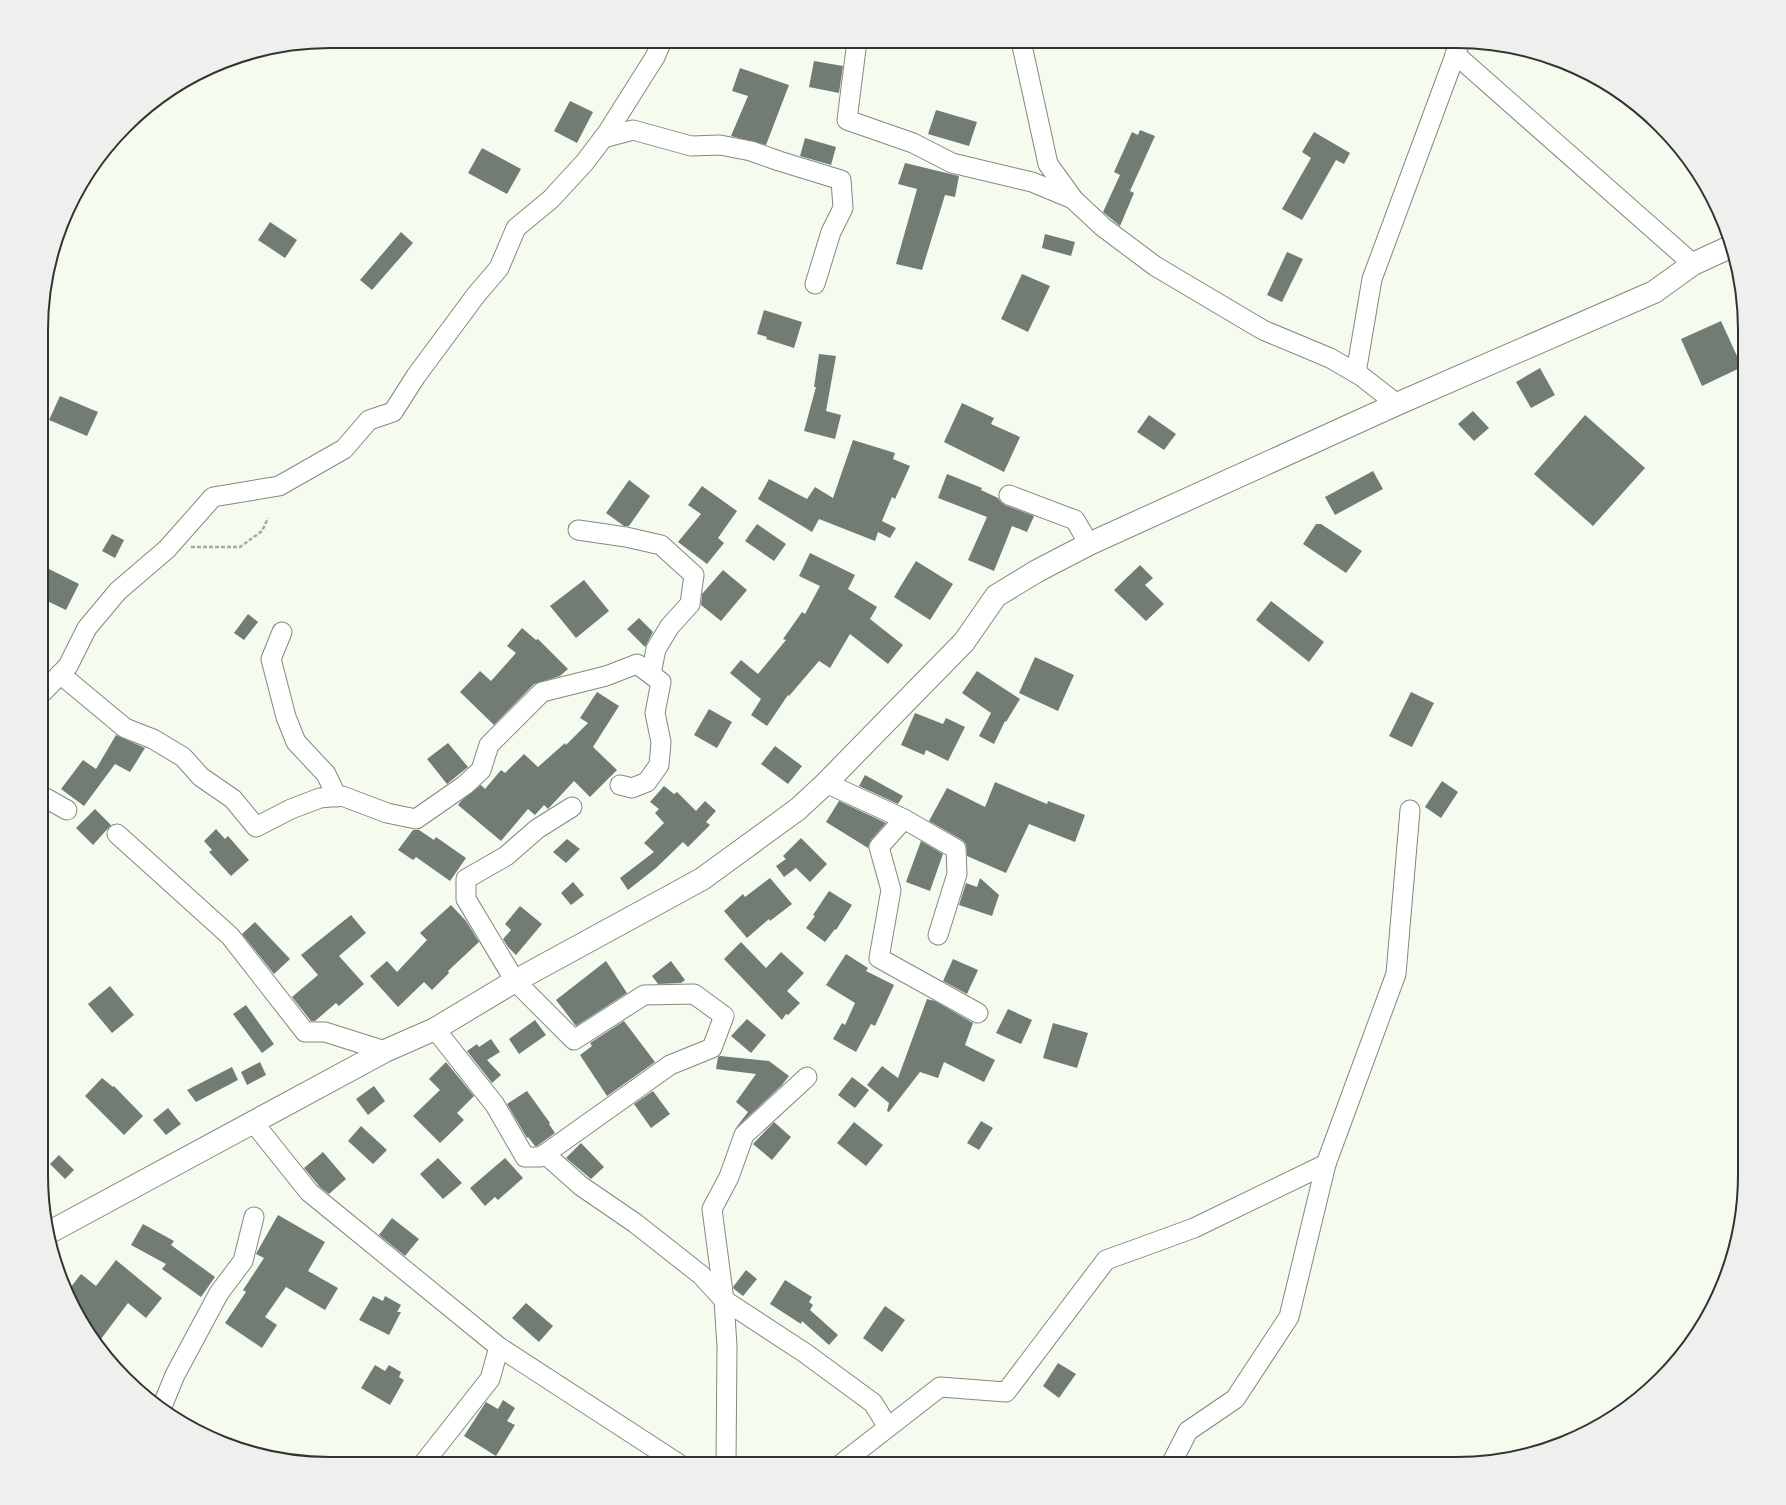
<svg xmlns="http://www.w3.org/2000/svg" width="1786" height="1505" font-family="'Roboto Serif',serif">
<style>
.building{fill:#717c74}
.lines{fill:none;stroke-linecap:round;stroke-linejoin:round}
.minor-casing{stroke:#82897d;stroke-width:21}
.major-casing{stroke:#82897d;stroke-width:24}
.path{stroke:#a5aba1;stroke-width:2.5;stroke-dasharray:4 2;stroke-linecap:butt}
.minor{stroke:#fff;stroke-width:19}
.major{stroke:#fff;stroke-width:22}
.rim{fill:none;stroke:#31342f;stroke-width:2}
</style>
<rect width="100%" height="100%" fill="#f5fcef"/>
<g class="building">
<path d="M814,61l29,5 -4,27 -30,-6z"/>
<path d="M740,68l49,17 -23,60 -35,-9 17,-40 -16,-5z"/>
<path d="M570,101l23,11 -16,31 -23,-12z"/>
<path d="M936,110l41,12 -8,24 -41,-12z"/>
<path d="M1140,130l15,6 -25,55 4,2 -14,33 -17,-14 17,-37 -6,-3 18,-40 6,3z"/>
<path d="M1314,132l36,21 -6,11 -8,-4 -34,60 -20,-11 29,-51 -9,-6z"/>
<path d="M805,138l31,9 -5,18 -31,-9z"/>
<path d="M482,148l39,21 -14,25 -39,-21z"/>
<path d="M905,163l54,13 -4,21 -10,-2 -23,75 -26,-6 21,-75 -19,-5z"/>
<path d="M270,222l27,18 -12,18 -27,-18z"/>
<path d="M401,232l12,11 -41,47 -12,-10z"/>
<path d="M1045,234l30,8 -4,14 -29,-8z"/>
<path d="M1287,252l16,7 -21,43 -15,-7z"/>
<path d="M1022,274l28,12 -22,46 -27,-13z"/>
<path d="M764,310l38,12 -8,26 -28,-9 1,-2 -10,-3z"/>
<path d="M1721,321l21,46 -40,19 -21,-47z"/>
<path d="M819,354l17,2 -10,55 15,4 -6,24 -31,-8 12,-44h-2z"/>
<path d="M1540,368l15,27 -24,13 -15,-26z"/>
<path d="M60,396l38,16 -11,24 -38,-16z"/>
<path d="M962,403l32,15 -3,6 29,13 -16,35 -60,-30z"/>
<path d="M1473,411l16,17 -15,13 -16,-17z"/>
<path d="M1149,415l27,19 -12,16 -27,-18z"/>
<path d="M1585,415l60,53 -52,58 -59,-52z"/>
<path d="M853,440l42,13 -2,6 17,7 -15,33 -3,-2 -10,24 14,7 -6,10 -12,-6 -3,9 -56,-22 -7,13 -54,-33 11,-20 38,20 8,-12 18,11z"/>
<path d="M1373,471l10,18 -48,26 -10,-18z"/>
<path d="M947,474l35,14 -1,2 17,8 3,4 4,3 29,11 -7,16 -15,-6 -18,45 -26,-11 19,-43 -49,-19z"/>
<path d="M629,480l21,16 -21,30h-5l-18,-13z"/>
<path d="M702,486l35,25 -19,27 6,5 -17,21 -29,-22 23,-28 -13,-9z"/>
<path d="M757,524l29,20 -12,17 -29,-20z"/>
<path d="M1316,524h5l41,27 -16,22 -43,-29z"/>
<path d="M112,534l12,6 -9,18 -13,-7z"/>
<path d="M810,553l45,22 -7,14 29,18 -7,12 33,26 -15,19 -38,-30 -20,34 -11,-7 -30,35 -1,-1 -21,31 -16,-11 10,-16 -31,-26 11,-13 17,14 28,-34 -3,-1 19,-27 3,2 15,-28 -21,-10z"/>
<path d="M916,561l37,23 -23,36 -36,-23z"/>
<path d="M1140,565l13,13 -8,7 19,19 -18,17 -32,-31z"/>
<path d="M43,566l36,18 -13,26 -23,-11z"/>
<path d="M723,570l24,20 -26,31 -20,-16 1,-11z"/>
<path d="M584,580l25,31 -33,27 -26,-32z"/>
<path d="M1271,601l53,41 -15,20 -53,-42z"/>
<path d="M248,614l10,8 -14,18 -10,-7z"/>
<path d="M639,618l14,14 -8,15 -18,-18z"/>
<path d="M522,628l14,12 2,-1 30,30 -8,7 -26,8 -40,41 -34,-33 20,-21 11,10 25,-28 -9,-7z"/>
<path d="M1035,657l39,18 -16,36 -39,-18z"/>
<path d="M977,671l43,28 -14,23 -1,-1 -11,23 -15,-8 12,-23 -29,-20z"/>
<path d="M597,692l22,14 -26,41 24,23 -27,27 -16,-16 -26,28 -4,-4 -9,10 -7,-6 -27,32 -43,-36 3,-4 20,-16 4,4 16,-19 4,3 19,-19 14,13 27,-24 1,2 22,-22 -8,-5z"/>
<path d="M1411,692l23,11 -22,44 -23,-11z"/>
<path d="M709,709l23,13 -15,26 -23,-13z"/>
<path d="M915,713l28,11 3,-6 19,9 -17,34 -22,-11 -2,5 -23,-10z"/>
<path d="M116,735l29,13 -15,24 -15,-8 -31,42 -23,-17 22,-29 13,9z"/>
<path d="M448,743l20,24 -21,17 -20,-25z"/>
<path d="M775,746l27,20 -14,18 -27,-20z"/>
<path d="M865,775l38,21 -5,8 -39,-18z"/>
<path d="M1442,781l16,11 -17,26 -16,-11z"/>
<path d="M995,782l52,22 1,-3 37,14 -10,27 -46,-18 -23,49 -39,-17 -1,-12 -4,-4 -33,-19 18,-33 38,19z"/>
<path d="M664,786l10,8 3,-2 19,19 9,-10 11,10 -10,11 4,3 -22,22 -5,-5 -27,26 -28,22 -8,-12 34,-26 -10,-9 20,-20 -9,-10 4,-4 -9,-7z"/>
<path d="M839,801l47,22 -15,17 -3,8 -42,-26z"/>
<path d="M95,809l16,16 -18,20 -17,-17z"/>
<path d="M216,829l9,10 3,-3 21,24 -18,16 -22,-24 3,-2 -8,-9z"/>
<path d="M413,830h6l15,10 2,-3 30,21 -16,23 -34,-24 -3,3 -15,-10z"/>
<path d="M801,838l26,26 -17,18 -14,-14 -12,9 -8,-11 10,-7 -3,-3z"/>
<path d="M567,839l13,10 -14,14 -13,-11z"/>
<path d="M921,841l22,13 -13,37 -24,-9z"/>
<path d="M770,878l22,26 -22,17 -1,-2 -22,19 -23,-27 19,-17 2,3z"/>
<path d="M980,878l19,17 -7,21 -33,-11 7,-22 11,4z"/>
<path d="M573,882l11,13 -13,10 -10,-12z"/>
<path d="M829,891l23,14 -16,25 -1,-1 -10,13 -19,-14 9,-12 -2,-1z"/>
<path d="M451,905l15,16 13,21 -31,29 1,2 -17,17 -8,-8 -26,25 -28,-31 17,-15 10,11 30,-32 -7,-7z"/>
<path d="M520,906l22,18 -26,31 -8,-8 -5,-8 8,-9 -6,-6z"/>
<path d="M351,915l15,18 -27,23 25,28 -25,22 -3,-3 -21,18h-4l-19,-24 26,-22 -17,-20z"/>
<path d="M255,922l35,37 -16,15 -32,-40z"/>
<path d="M741,942l25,26 15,-16 23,21 -17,18 13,12 -12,12 -2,-1 -4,6 -58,-61z"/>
<path d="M846,954l22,14 -2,3 28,14 -19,41 -4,-2 -15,28 -23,-13 9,-16 3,2 10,-22 -29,-18z"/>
<path d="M953,959l25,11 -11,24 -24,-13z"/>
<path d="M606,961l21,32 -51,33 -20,-26z"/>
<path d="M671,961l14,19 -4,3 -23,1 -6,-8z"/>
<path d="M110,986l24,29 -22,18 -24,-29z"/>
<path d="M927,999l8,2 38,22 -8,22 30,15 -11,22 -40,-20 -6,16 -18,-6 -31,40 -2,-1 2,-8 -22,-18 15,-19 16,12z"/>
<path d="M246,1005l28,39 -12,9 -29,-39z"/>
<path d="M1008,1009l24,11 -11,24 -25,-11z"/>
<path d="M747,1019l19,16 -15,18 -20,-17z"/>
<path d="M535,1020l11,15 -27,19 -10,-15z"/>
<path d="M624,1021l31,41 -48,34 -27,-41 12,-9 -2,-3z"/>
<path d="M1053,1023l35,10 -11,35 -34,-10z"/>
<path d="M491,1039l9,13 -13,8 14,15 -9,8 -25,-32 10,-7 2,3z"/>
<path d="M720,1056l49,5 20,15 -7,9 -47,44 13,-17 -12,-10 20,-28 -40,-5 2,-12z"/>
<path d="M260,1062l6,13 -19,10 -6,-13z"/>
<path d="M446,1062l28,34 -17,17 7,7 -24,23 -27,-27 27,-26 -11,-11z"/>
<path d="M232,1067l6,13 -42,22 -9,-12z"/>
<path d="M852,1077l17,13 -14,18 -17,-13z"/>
<path d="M102,1078l11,9 1,-1 29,30 -19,19 -39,-39z"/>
<path d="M374,1086l11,15 -17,14 -12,-16z"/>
<path d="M527,1091l23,32 -1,1 6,9 -18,13h-2l-7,-9 -1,1 -20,-34z"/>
<path d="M653,1091l17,23 -19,14 -17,-24z"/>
<path d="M168,1108l13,16 -15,11 -13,-15z"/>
<path d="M981,1121l12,7 -14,22 -12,-7z"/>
<path d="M774,1122l17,15 -19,23 -19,-16z"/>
<path d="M854,1122l29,23 -17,21 -29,-23z"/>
<path d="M361,1126l26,24 -14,14 -25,-23z"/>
<path d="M581,1143l23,24 -13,12 -25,-21z"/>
<path d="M323,1152l23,27 -17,15 -9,-7 -16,-19z"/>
<path d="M59,1155l15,15 -9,9 -15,-15z"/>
<path d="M438,1158l24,25 -19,16 -23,-25z"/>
<path d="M505,1158l18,20 -25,22 -3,-3 -10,9 -15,-18z"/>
<path d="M278,1215l47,27 -17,29 30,17 -13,22 -39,-23 -21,30 12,8 -15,23 -37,-25 21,-31 -3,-2 21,-32 -8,-4 1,-2z"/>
<path d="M392,1218l27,21 -14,17 -26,-21z"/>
<path d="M143,1224l31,17 -3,4 44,32 -14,20 -39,-28 4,-5 -35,-19z"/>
<path d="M116,1260l46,38 -16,20 -18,-15 -27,36 -7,-4 -23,-32 -4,-11 14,-18 15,12z"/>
<path d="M746,1270l11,9 -14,17 -9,-7 -1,-2z"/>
<path d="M785,1280l27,17 -3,5 4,3 -3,5 28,25 -9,10 -27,-24 -1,3 -31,-20z"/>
<path d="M373,1296l10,5 2,-5 16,9 -4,7h4l-12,23 -30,-15z"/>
<path d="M526,1303l27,23 -14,16 -27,-24z"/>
<path d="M885,1306l20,14 -23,32 -19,-14z"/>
<path d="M1058,1363l18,11 -17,24 -16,-12z"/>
<path d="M375,1365l10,6 4,-6 12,7 -2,5 5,3 -14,25 -29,-17z"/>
<path d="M503,1400l12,8 -8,13 8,4 -19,31 -32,-20 22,-34 12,7z"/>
</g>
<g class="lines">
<defs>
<g id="minor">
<path d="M857,41l-10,79 66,23 39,20 80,19 41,17"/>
<path d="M1021,41l27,123 26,36 29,27 52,39 108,64 67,28 31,18 36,28"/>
<path d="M1455,54l238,210"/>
<path d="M603,138l30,-8 58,16 29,-1 31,6 28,10 62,19 2,28 -12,24 -16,52"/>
<path d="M1356,373l16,-94 88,-237"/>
<path d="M1009,495l66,25 14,24"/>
<path d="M578,530l48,7 35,8 33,30 -4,29 -20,22 -14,23 -5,25"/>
<path d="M282,632l-11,27 15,58 10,25 30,32 11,23"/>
<path d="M60,674l65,54 28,11 30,18 18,20 32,22 23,28 35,-18 29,-11 22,-2 45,17 29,6 49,-34 16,-15 8,-25 53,-53 64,-16 31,-12 24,18 -6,31 6,29 -2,23 -12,17 -15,6 -12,-3"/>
<path d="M43,692l25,-26 19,-38 31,-37 49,-42 46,-52 66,-11 65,-37 25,-29 24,-8 23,-36 60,-81 23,-27 17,-40 35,-29 34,-37 22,-29 48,-76 7,-16"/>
<path d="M826,783l78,36 52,30 1,25 -19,61"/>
<path d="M42,796l25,14"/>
<path d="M904,819l-25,28 12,43 -12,68 99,55"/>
<path d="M117,834l113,102 75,96h20l60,19"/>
<path d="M435,1029l60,76 30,52h15l5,-3 36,32 54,37 66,52 23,25 3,46 -1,118"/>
<path d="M807,1077l-63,58 -15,42 -17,32 12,91 81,53 68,50 15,24"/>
<path d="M253,1122l56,70 190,155 180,117"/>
<path d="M545,1154l125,-89 42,-17 12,-32 -30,-22 -50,1 -70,45 -59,-59 -49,-82v-20l40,-23 31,-27 35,-22"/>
<path d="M161,1409l14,-34 44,-82 24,-32 11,-44"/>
<path d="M423,1464l67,-85 9,-32"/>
<path d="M841,1464l99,-77 66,5 100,-132 88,-32 132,-64 70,-190 14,-164"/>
<path d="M1171,1464l17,-33 47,-32 54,-82 37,-153"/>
</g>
<path id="major" d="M48,1233l337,-182 50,-22 80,-48 187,-102 96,-70 28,-26 138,-141 32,-46 41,-25 52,-27 308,-140 257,-112 39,-28 39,-18"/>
</defs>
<use href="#minor" class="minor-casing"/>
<use href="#major" class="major-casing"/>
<path class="path" d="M191,547h49l22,-16 6,-13"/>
<use href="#minor" class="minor"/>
<use href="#major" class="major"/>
</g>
<path d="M0 0H1786V1505H0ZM330 48H1456A282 282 0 0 1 1738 330V1175A282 282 0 0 1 1456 1457H330A282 282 0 0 1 48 1175V330A282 282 0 0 1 330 48Z" fill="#efefee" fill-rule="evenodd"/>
<path class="rim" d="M330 48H1456A282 282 0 0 1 1738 330V1175A282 282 0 0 1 1456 1457H330A282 282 0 0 1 48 1175V330A282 282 0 0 1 330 48Z"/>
</svg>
